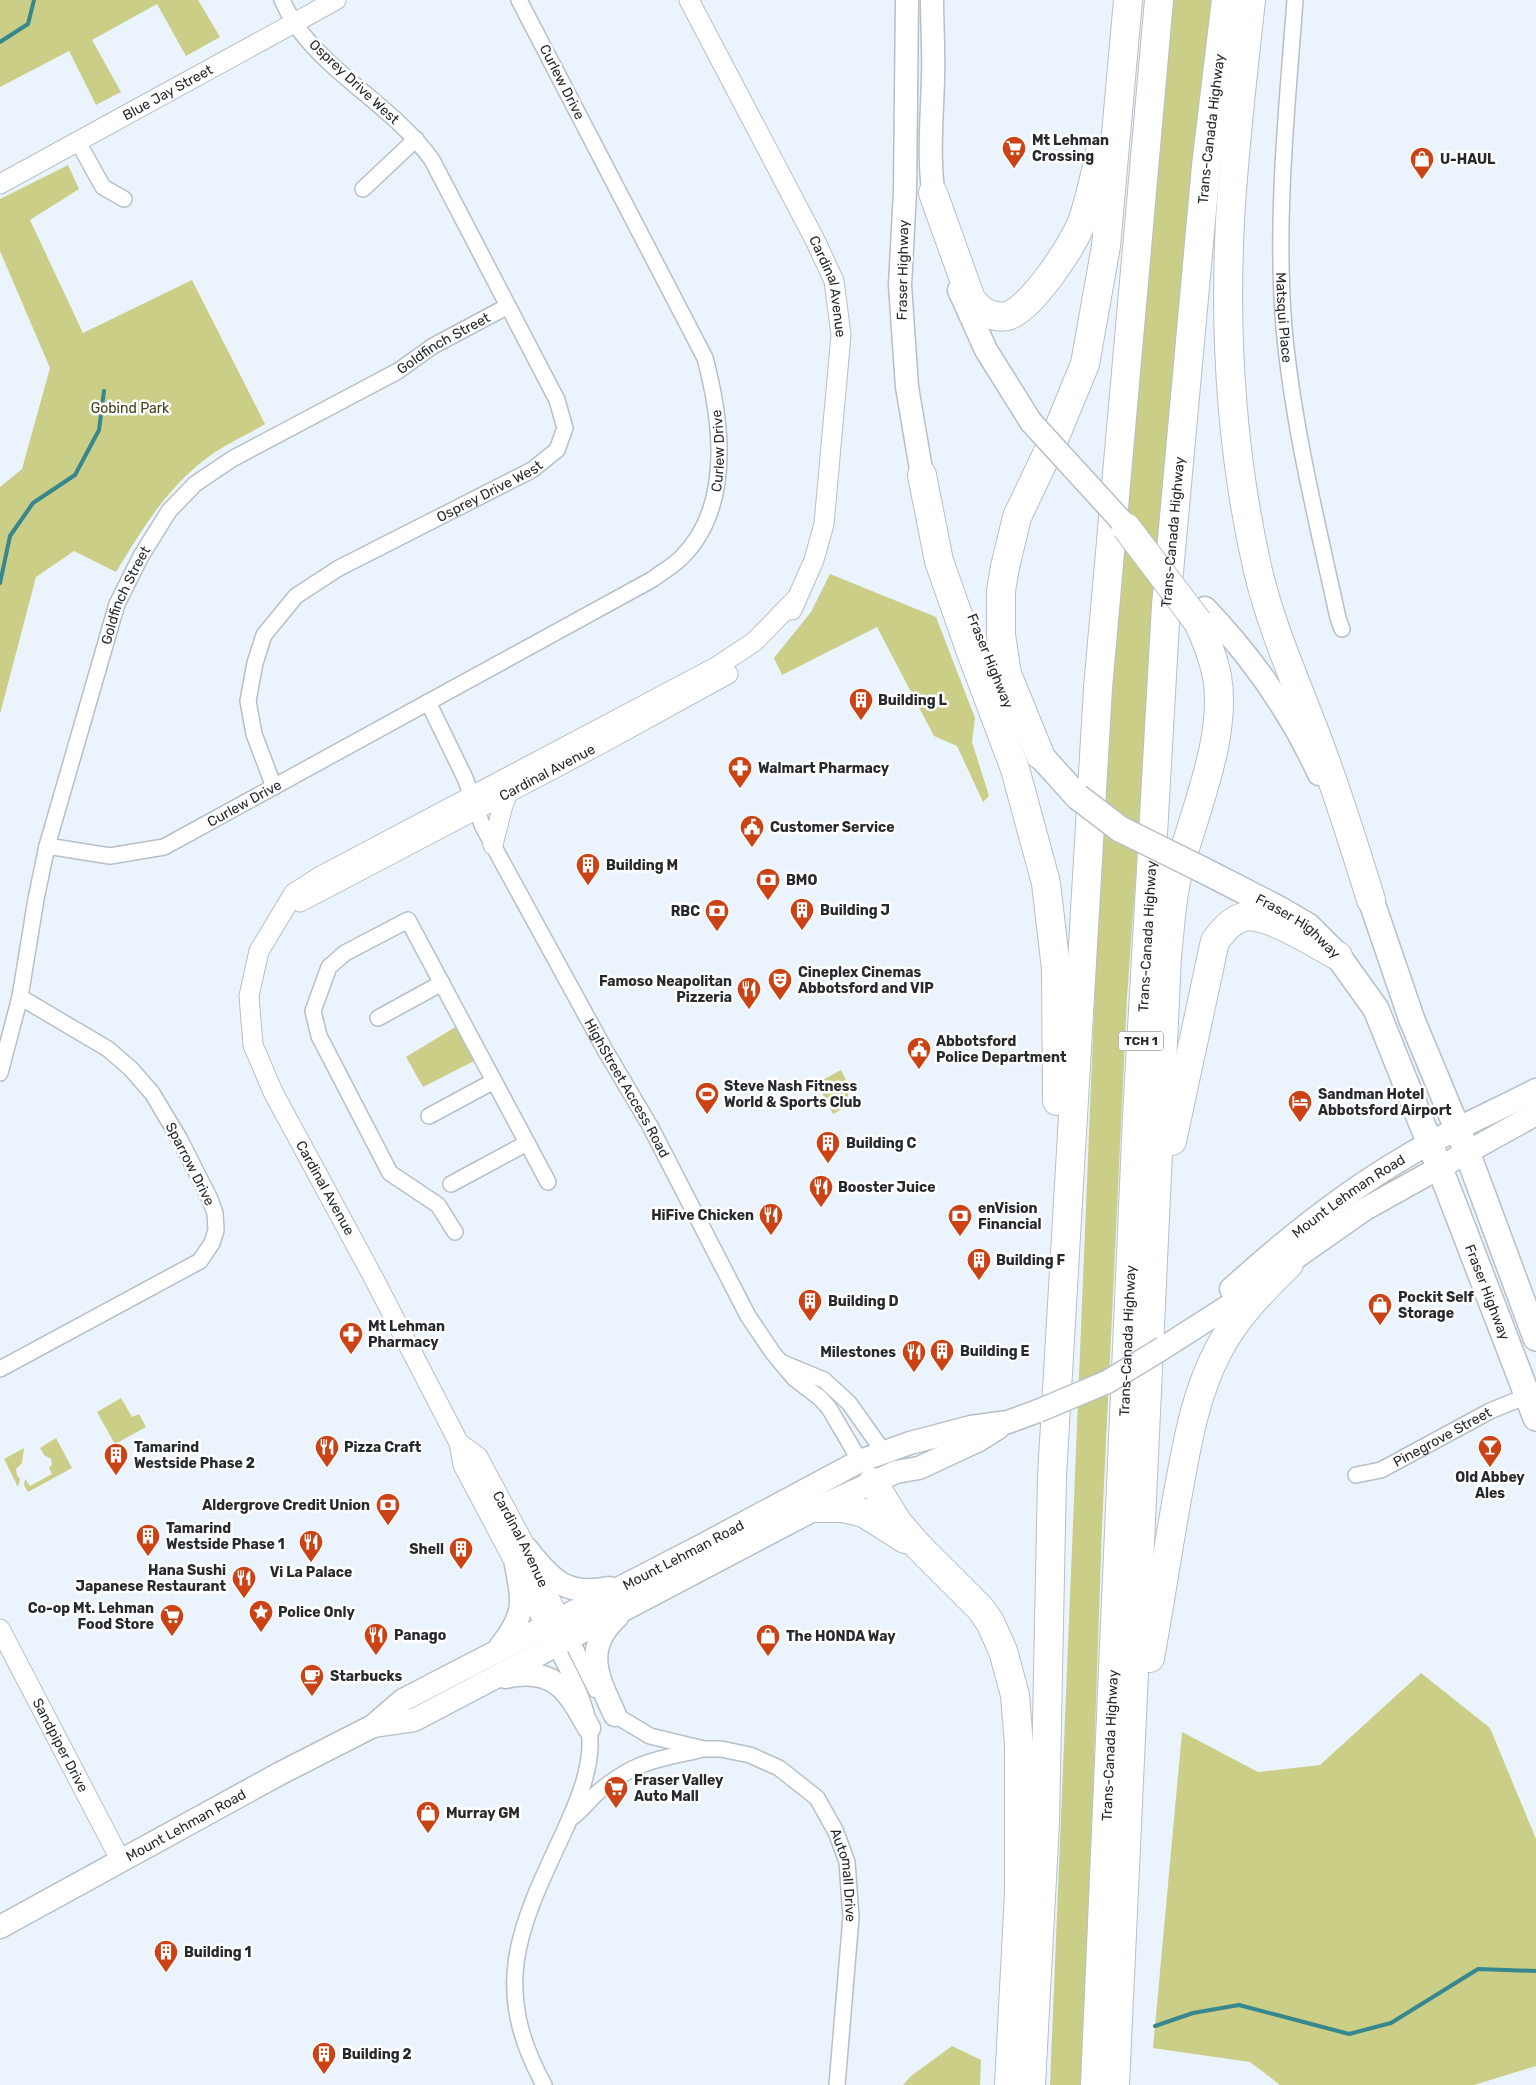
<svg xmlns="http://www.w3.org/2000/svg" width="1536" height="2085" font-family="Rubik,sans-serif">
<style>
.green{fill:#cace86}
.lines{fill:none;stroke-linecap:round;stroke-linejoin:round}
.stream{stroke:#36878e;stroke-width:4}
.minor-casing{stroke:#b7bfc7;stroke-width:18}
.tertiary-casing{stroke:#b7bfc7;stroke-width:21}
.secondary-casing{stroke:#b7bfc7;stroke-width:25}
.primary-casing{stroke:#b7bfc7;stroke-width:28}
.motorway-casing{stroke:#b7bfc7;stroke-width:30}
.minor{stroke:#fff;stroke-width:15}
.tertiary{stroke:#fff;stroke-width:19}
.secondary{stroke:#fff;stroke-width:22}
.primary{stroke:#fff;stroke-width:25}
.motorway{stroke:#fff;stroke-width:28}
.secondary-bridge-casing{stroke:#b7bfc7;stroke-width:25;stroke-linecap:butt}
.primary-bridge-casing{stroke:#b7bfc7;stroke-width:28;stroke-linecap:butt}
.motorway-bridge-casing{stroke:#b7bfc7;stroke-width:30;stroke-linecap:butt}
.secondary-bridge{stroke:#fff;stroke-width:22}
.primary-bridge{stroke:#fff;stroke-width:25}
.motorway-bridge{stroke:#fff;stroke-width:28}
.labels{text-anchor:middle;dominant-baseline:central;stroke-width:5;stroke-linejoin:round;paint-order:stroke}
.shield{fill:#fff;stroke:#686a6c;stroke-width:1}
.shield-label{font-size:12px;font-weight:bold;fill:#272a2d}
.street-label{font-size:14px;fill:#272a2d;stroke:#fff}
.poi-label{font-size:14px;font-weight:bold;fill:#272a2d;stroke:#fff;text-anchor:start}
.park-label{font-size:14px;fill:#3f4117;stroke:#fff}
</style>
<rect width="100%" height="100%" fill="#ebf4fc"/>
<g class="green">
<path d="M0,0h198l22,37 -34,19 -29,-52 -65,36 29,52 -25,13 -27,-54 -69,36z"/>
<path d="M1173,0h39l-56,592 -29,406 -25,529 -19,558h-33l50,-1221 23,-320 37,-427z"/>
<path d="M68,165l11,24 -49,31 53,113 109,-53 73,144c-20,12 -44,22 -62,37 -38,30 -62,70 -87,111l-42,-21 -38,26 -36,137v-227l22,-18 28,-101 -50,-117v-52z"/>
<path d="M830,574l106,43 39,101 -3,24 17,54 -6,6 -26,-56 -23,-10 -57,-109 -95,48 -8,-17 37,-46z"/>
<path d="M457,1026l19,34 -53,27 -17,-30z"/>
<path d="M841,1070l6,12 2,23 -16,9 -16,-31z"/>
<path d="M121,1398l11,19 7,-3 7,13 -31,17 -18,-32z"/>
<path d="M56,1438l16,30 -44,24 -4,-7 1,-6 5,7 22,-12 -3,-6 3,-4 -1,-5 -7,-4 -4,-7z"/>
<path d="M24,1448l-2,15 -6,6 1,6 3,4 -2,8 -14,-28z"/>
<path d="M1421,1673l69,55 46,111v227l-62,19h-194l-30,-23 -97,-14 29,-316 76,40 62,-7z"/>
<path d="M952,2046l29,14 -1,25h-77l8,-9z"/>
</g>
<g class="lines">
<g class="stream">
<path d="M0,42l28,-18 6,-24"/>
<path d="M0,583l10,-47 23,-33 42,-28 24,-45 5,-39"/>
<path d="M1155,2026l38,-13 46,-8 110,29 42,-11 87,-54 58,2"/>
</g>
<defs>
<g id="minor">
<path id="s1" d="M1295,0c-8,109 -20,219 -11,328 9,98 33,194 54,290l4,11"/>
<path d="M78,142l25,45 21,12"/>
<path d="M363,189l53,-50"/>
<path id="s2" d="M428,702l37,76 18,49 122,223 45,76 98,190 25,37 21,25 26,20 9,10 31,53"/>
<path id="s3" d="M274,787l-20,-53 -6,-33 7,-38 9,-28 32,-39 43,-28 193,-98 25,-20 8,-22 -8,-28 -125,-240c-38,-53 -100,-83 -137,-136 -5,-7 -9,-16 -13,-24"/>
<path id="s4" d="M47,846l63,10 54,-9 489,-268c9,-7 20,-13 28,-21 52,-51 41,-136 24,-200l-186,-358"/>
<path d="M378,1018l64,-35"/>
<path id="s5" d="M0,1073l20,-76 16,-98 11,-53 70,-242 24,-48 28,-45 26,-27 37,-25 166,-88 35,-25 75,-40"/>
<path d="M429,1116l65,-35"/>
<path d="M451,1184l76,-41"/>
<path d="M455,1232l-17,-27 -48,-32 -71,-137 -6,-25 16,-44 16,-14 63,-33 140,262"/>
<path d="M783,1363l41,17 25,23 34,48"/>
<path d="M0,1369l200,-108 12,-18 4,-13 -1,-17 -6,-16 -30,-59 -27,-45 -21,-24 -23,-20 -88,-52"/>
<path id="s6" d="M1356,1475l25,-5 109,-59 37,-15"/>
<path d="M570,1638l26,52"/>
<path id="s7" d="M609,1709l6,6 35,21 54,13h17l29,6 29,13 38,30 19,34 11,30 4,55 -14,168"/>
<path d="M571,1818c12,-8 20,-21 31,-29 36,-29 55,-29 97,-39"/>
<path d="M544,2085c-54,-99 -25,-157 19,-251 12,-27 27,-59 27,-90 1,-37 -19,-67 -35,-99"/>
</g>
<g id="tertiary">
<path id="s8" d="M689,0l126,240 19,41 7,54 -17,189 -10,36 -22,50"/>
<path id="s9" d="M0,184l336,-184"/>
<path d="M493,845l10,-40 5,-12"/>
<path id="s10" d="M300,902l297,-156 131,-72"/>
<path id="s11" d="M459,1443l19,14 49,92 32,69"/>
<path d="M545,1625l-29,-60 -53,-100 -4,-22 -87,-168 -99,-183 -20,-47 -4,-49 10,-45 35,-58 25,-16 397,-210 38,-25 42,-43"/>
<path id="s12" d="M0,1629l121,232"/>
</g>
<g id="secondary">
<path d="M907,0l-2,191 -5,94 7,102 15,88 5,16"/>
<path d="M932,0c0,26 2,52 1,78 -1,43 -6,87 3,131"/>
<path d="M959,290l27,60 45,72"/>
<path d="M1205,608c48,50 85,103 114,166"/>
<path id="s13" d="M1231,1289c55,-50 112,-96 176,-133 41,-25 87,-44 129,-66"/>
<path d="M1163,1348l75,-48 30,-23 97,-68 171,-95"/>
<path d="M527,1549c24,31 40,48 82,39"/>
<path d="M500,1647c25,-31 24,-45 16,-82"/>
<path d="M505,1677c49,-11 63,13 84,51"/>
<path d="M615,1715c-17,-37 -33,-66 2,-98"/>
<path d="M373,1726l41,-6 403,-212 79,-36 23,-4 60,-28 19,-12"/>
<path id="s14" d="M0,1927l279,-153 94,-48 30,-26 298,-154 159,-85 50,-18 61,-16 37,-5 30,-11"/>
</g>
<g id="primary">
<path d="M1040,755l38,42"/>
<path id="s15" d="M1203,870l76,39 29,17 30,30 38,53 72,180 88,229"/>
<path d="M1371,900l41,120 55,132 69,186"/>
</g>
<g id="motorway">
<path d="M1251,0c-8,74 -17,148 -21,221 -6,118 2,236 28,350 14,59 41,118 62,175 19,51 35,102 51,154"/>
<path d="M933,193l38,106c8,11 21,20 36,17 24,-6 66,-71 75,-94 8,-23 13,-47 18,-70"/>
<path d="M922,475l17,86 32,91 44,117 31,114 10,86 1,132"/>
<path d="M1040,755l-33,-81 -6,-39v-44l4,-24 12,-50 38,-80 30,-73 21,-118 22,-246"/>
<path d="M1172,1141l43,-200c8,-10 15,-20 28,-24 23,-6 74,28 95,39"/>
<path d="M873,1482l25,41 21,24 61,61 10,14 13,29 12,44 4,50v148l-10,192"/>
<path d="M817,1508h26l21,5 41,26"/>
<path d="M1150,1658c10,-55 18,-110 28,-165 9,-49 17,-99 41,-144 18,-34 43,-58 70,-85"/>
<path d="M1031,2085l14,-263 7,-346 46,-788 61,-688"/>
<path id="s16" d="M1095,2085l42,-969 29,-511 40,-439 20,-166"/>
<path d="M1115,2085l52,-1128c3,-27 4,-54 10,-80 15,-61 51,-138 40,-201 -4,-19 -11,-37 -19,-54"/>
</g>
</defs>
<use href="#minor" class="minor-casing"/>
<use href="#tertiary" class="tertiary-casing"/>
<use href="#secondary" class="secondary-casing"/>
<use href="#primary" class="primary-casing"/>
<use href="#motorway" class="motorway-casing"/>
<use href="#minor" class="minor"/>
<use href="#tertiary" class="tertiary"/>
<use href="#secondary" class="secondary"/>
<use href="#primary" class="primary"/>
<use href="#motorway" class="motorway"/>
<defs>
<g id="secondary-bridge">
<path d="M1031,422l107,117"/>
<path d="M1038,1411l69,-29 56,-34"/>
</g>
<path id="primary-bridge" d="M1078,797l42,32 83,41"/>
<path id="motorway-bridge" d="M1126,527l72,95"/>
</defs>
<use href="#secondary-bridge" class="secondary-bridge-casing"/>
<use href="#primary-bridge" class="primary-bridge-casing"/>
<use href="#motorway-bridge" class="motorway-bridge-casing"/>
<use href="#secondary-bridge" class="secondary-bridge"/>
<use href="#primary-bridge" class="primary-bridge"/>
<use href="#motorway-bridge" class="motorway-bridge"/>
</g>
<defs>
<symbol id="supermarket-pin" viewBox="-11 -11 22 30"><path d="M0 17L-7.5 6A9.5 9.5 0 1 1 7.5 6Z" fill="#cb4315" stroke="#fff"/><path d="M-6-5.5h2.5l.6 2H6L4.5 2H-2.5L-4.4-4H-6ZM-1.5 3.2a1.3 1.3 0 1 0 .1 0ZM3 3.2a1.3 1.3 0 1 0 .1 0Z" fill="#fff"/></symbol>
<symbol id="shop-pin" viewBox="-11 -11 22 30"><path d="M0 17L-7.5 6A9.5 9.5 0 1 1 7.5 6Z" fill="#cb4315" stroke="#fff"/><path d="M-5-2.5h2.3a2.7 3.5 0 0 1 5.4 0H5L5.5 6h-11ZM-1.5-2.5h3a1.5 2.3 0 0 0-3 0Z" fill="#fff"/></symbol>
<symbol id="building-pin" viewBox="-11 -11 22 30"><path d="M0 17L-7.5 6A9.5 9.5 0 1 1 7.5 6Z" fill="#cb4315" stroke="#fff"/><path d="M-4-6H4V6H1V3H-1V6H-4ZM-2.5-4.3h1.7v1.8h-1.7ZM.8-4.3h1.7v1.8H.8ZM-2.5-1h1.7V.8h-1.7ZM.8-1h1.7V.8H.8Z" fill="#fff"/></symbol>
<symbol id="pharmacy-pin" viewBox="-11 -11 22 30"><path d="M0 17L-7.5 6A9.5 9.5 0 1 1 7.5 6Z" fill="#cb4315" stroke="#fff"/><path d="M-2-6h4v4h4v4h-4v4h-4v-4h-4v-4h4Z" fill="#fff"/></symbol>
<symbol id="civic-pin" viewBox="-11 -11 22 30"><path d="M0 17L-7.5 6A9.5 9.5 0 1 1 7.5 6Z" fill="#cb4315" stroke="#fff"/><path d="M-.6-6.5H3V-4.5H.6V-3L4-1V1h2V6H-6V1h2V-1L-.6-3ZM-1.2 2.5V6h2.4V2.5Z" fill="#fff"/></symbol>
<symbol id="bank-pin" viewBox="-11 -11 22 30"><path d="M0 17L-7.5 6A9.5 9.5 0 1 1 7.5 6Z" fill="#cb4315" stroke="#fff"/><path d="M-6-4H6V4H-6ZM0-2.3a2.3 2.3 0 1 0 0 4.6a2.3 2.3 0 1 0 0-4.6Z" fill="#fff"/></symbol>
<symbol id="theatre-pin" viewBox="-11 -11 22 30"><path d="M0 17L-7.5 6A9.5 9.5 0 1 1 7.5 6Z" fill="#cb4315" stroke="#fff"/><path d="M-5-5.5Q0-4 5-5.5V0Q5 5 0 6Q-5 5-5 0ZM-3.3-2.5H-1v1.5H-3.3ZM1-2.5H3.3v1.5H1ZM-2.8 1Q0 5.5 2.8 1Z" fill="#fff"/></symbol>
<symbol id="restaurant-pin" viewBox="-11 -11 22 30"><path d="M0 17L-7.5 6A9.5 9.5 0 1 1 7.5 6Z" fill="#cb4315" stroke="#fff"/><path d="M-5-6h1v4h1v-4h1v4h1v-4h1v5L-1.5 .5V6h-2V.5L-5-1ZM5-6V6H3V1.5H1.5Q1.5-4 5-6Z" fill="#fff"/></symbol>
<symbol id="stadium-pin" viewBox="-11 -11 22 30"><path d="M0 17L-7.5 6A9.5 9.5 0 1 1 7.5 6Z" fill="#cb4315" stroke="#fff"/><path d="M0-5a6.5 5 0 1 0 0 10a6.5 5 0 1 0 0-10ZM-3.5-1.8h7v3.6h-7Z" fill="#fff"/></symbol>
<symbol id="hotel-pin" viewBox="-11 -11 22 30"><path d="M0 17L-7.5 6A9.5 9.5 0 1 1 7.5 6Z" fill="#cb4315" stroke="#fff"/><path d="M-6-4.5h1.5V1H6V5H4.5V3h-9V5H-6ZM-4 0a1.8 1.8 0 1 1 3.6 0ZM.5 0V-2.5h3Q6-2.5 6 0Z" fill="#fff"/></symbol>
<symbol id="bar-pin" viewBox="-11 -11 22 30"><path d="M0 17L-7.5 6A9.5 9.5 0 1 1 7.5 6Z" fill="#cb4315" stroke="#fff"/><path d="M-6-5H6L.8 .8V4.5H3.5V6h-7V4.5H-.8V.8Z" fill="#fff"/></symbol>
<symbol id="sight-pin" viewBox="-11 -11 22 30"><path d="M0 17L-7.5 6A9.5 9.5 0 1 1 7.5 6Z" fill="#cb4315" stroke="#fff"/><path d="M0-6L1.8-2.2L6-1.7L2.9 1.2L3.7 5.4L0 3.3L-3.7 5.4L-2.9 1.2L-6-1.7L-1.8-2.2Z" fill="#fff"/></symbol>
<symbol id="cafe-pin" viewBox="-11 -11 22 30"><path d="M0 17L-7.5 6A9.5 9.5 0 1 1 7.5 6Z" fill="#cb4315" stroke="#fff"/><path d="M-5.5-4.5H6V0H3Q3 3.5 0 3.5H-2.5Q-5.5 3.5-5.5 0ZM3-3.2v2h1.7v-2ZM-6 4.5H4V6H-6Z" fill="#fff"/></symbol>
</defs>
<g fill-rule="evenodd">
<use href="#supermarket-pin" x="1000" y="134" width="28" height="38"/>
<use href="#shop-pin" x="1408" y="145" width="28" height="38"/>
<use href="#building-pin" x="847" y="686" width="28" height="38"/>
<use href="#pharmacy-pin" x="726" y="754" width="28" height="38"/>
<use href="#civic-pin" x="738" y="813" width="28" height="38"/>
<use href="#building-pin" x="574" y="851" width="28" height="38"/>
<use href="#bank-pin" x="754" y="866" width="28" height="38"/>
<use href="#building-pin" x="788" y="896" width="28" height="38"/>
<use href="#bank-pin" x="703" y="897" width="28" height="38"/>
<use href="#theatre-pin" x="766" y="966" width="28" height="38"/>
<use href="#restaurant-pin" x="735" y="975" width="28" height="38"/>
<use href="#civic-pin" x="905" y="1035" width="28" height="38"/>
<use href="#stadium-pin" x="693" y="1080" width="28" height="38"/>
<use href="#hotel-pin" x="1286" y="1088" width="28" height="38"/>
<use href="#building-pin" x="814" y="1129" width="28" height="38"/>
<use href="#restaurant-pin" x="807" y="1173" width="28" height="38"/>
<use href="#restaurant-pin" x="757" y="1201" width="28" height="38"/>
<use href="#bank-pin" x="946" y="1202" width="28" height="38"/>
<use href="#building-pin" x="965" y="1246" width="28" height="38"/>
<use href="#building-pin" x="796" y="1287" width="28" height="38"/>
<use href="#shop-pin" x="1366" y="1291" width="28" height="38"/>
<use href="#pharmacy-pin" x="337" y="1320" width="28" height="38"/>
<use href="#building-pin" x="928" y="1337" width="28" height="38"/>
<use href="#restaurant-pin" x="900" y="1338" width="28" height="38"/>
<use href="#restaurant-pin" x="313" y="1433" width="28" height="38"/>
<use href="#bar-pin" x="1476" y="1433" width="28" height="38"/>
<use href="#building-pin" x="102" y="1441" width="28" height="38"/>
<use href="#bank-pin" x="374" y="1491" width="28" height="38"/>
<use href="#building-pin" x="134" y="1522" width="28" height="38"/>
<use href="#restaurant-pin" x="297" y="1528" width="28" height="38"/>
<use href="#building-pin" x="447" y="1535" width="28" height="38"/>
<use href="#restaurant-pin" x="230" y="1564" width="28" height="38"/>
<use href="#sight-pin" x="247" y="1598" width="28" height="38"/>
<use href="#supermarket-pin" x="158" y="1602" width="28" height="38"/>
<use href="#restaurant-pin" x="362" y="1621" width="28" height="38"/>
<use href="#shop-pin" x="754" y="1622" width="28" height="38"/>
<use href="#cafe-pin" x="298" y="1662" width="28" height="38"/>
<use href="#supermarket-pin" x="602" y="1774" width="28" height="38"/>
<use href="#shop-pin" x="414" y="1799" width="28" height="38"/>
<use href="#building-pin" x="152" y="1938" width="28" height="38"/>
<use href="#building-pin" x="310" y="2040" width="28" height="38"/>
</g>
<g class="labels">
<rect class="shield" x="1118.5" y="1031.5" width="45" height="19" rx="4"/>
<g class="shield-label">
<text x="1141" y="1041">TCH 1</text>
</g>
<g class="street-label">
<text transform="translate(354 82) rotate(43)">Osprey Drive West</text>
<text transform="translate(562 82) rotate(63)">Curlew Drive</text>
<text stroke="none"><textPath href="#s9" startOffset="191">Blue Jay Street</textPath></text>
<text stroke="none"><textPath href="#s16" startOffset="1960">Trans-Canada Highway</textPath></text>
<text transform="translate(903 270) rotate(-89)">Fraser Highway</text>
<text stroke="none"><textPath href="#s8" startOffset="320">Cardinal Avenue</textPath></text>
<text stroke="none"><textPath href="#s1" startOffset="318">Matsqui Place</textPath></text>
<text stroke="none"><textPath href="#s5" startOffset="914">Goldfinch Street</textPath></text>
<text stroke="none"><textPath href="#s4" startOffset="828">Curlew Drive</textPath></text>
<text stroke="none"><textPath href="#s3" startOffset="429">Osprey Drive West</textPath></text>
<text stroke="none"><textPath href="#s16" startOffset="1555">Trans-Canada Highway</textPath></text>
<text stroke="none"><textPath href="#s5" startOffset="495">Goldfinch Street</textPath></text>
<text transform="translate(990 661) rotate(68)">Fraser Highway</text>
<text stroke="none"><textPath href="#s10" startOffset="279">Cardinal Avenue</textPath></text>
<text stroke="none"><textPath href="#s4" startOffset="210">Curlew Drive</textPath></text>
<text stroke="none"><textPath href="#s15" startOffset="111">Fraser Highway</textPath></text>
<text stroke="none"><textPath href="#s16" startOffset="1150">Trans-Canada Highway</textPath></text>
<text stroke="none"><textPath href="#s2" startOffset="435">HighStreet Access Road</textPath></text>
<text transform="translate(190 1164) rotate(63)">Sparrow Drive</text>
<text transform="translate(325 1188) rotate(61)">Cardinal Avenue</text>
<text stroke="none"><textPath href="#s13" startOffset="150">Mount Lehman Road</textPath></text>
<text stroke="none"><textPath href="#s15" startOffset="531">Fraser Highway</textPath></text>
<text stroke="none"><textPath href="#s16" startOffset="745">Trans-Canada Highway</textPath></text>
<text stroke="none"><textPath href="#s6" startOffset="95">Pinegrove Street</textPath></text>
<text stroke="none"><textPath href="#s11" startOffset="116">Cardinal Avenue</textPath></text>
<text stroke="none"><textPath href="#s14" startOffset="779">Mount Lehman Road</textPath></text>
<text stroke="none"><textPath href="#s12" startOffset="131">Sandpiper Drive</textPath></text>
<text stroke="none"><textPath href="#s16" startOffset="340">Trans-Canada Highway</textPath></text>
<text stroke="none"><textPath href="#s14" startOffset="212">Mount Lehman Road</textPath></text>
<text stroke="none"><textPath href="#s7" startOffset="315">Automall Drive</textPath></text>
</g>
<g class="poi-label">
<text x="1032" y="140">Mt Lehman<tspan x="1032" dy="16">Crossing</tspan></text>
<text x="1440" y="159">U-HAUL</text>
<text x="878" y="700">Building L</text>
<text x="758" y="768">Walmart Pharmacy</text>
<text x="770" y="827">Customer Service</text>
<text x="606" y="865">Building M</text>
<text x="786" y="880">BMO</text>
<text x="820" y="910">Building J</text>
<text x="700" y="911" text-anchor="end">RBC</text>
<text x="798" y="972">Cineplex Cinemas<tspan x="798" dy="16">Abbotsford and VIP</tspan></text>
<text x="732" y="981" text-anchor="end">Famoso Neapolitan<tspan x="732" dy="16">Pizzeria</tspan></text>
<text x="936" y="1041">Abbotsford<tspan x="936" dy="16">Police Department</tspan></text>
<text x="724" y="1086">Steve Nash Fitness<tspan x="724" dy="16">World &amp; Sports Club</tspan></text>
<text x="1318" y="1094">Sandman Hotel<tspan x="1318" dy="16">Abbotsford Airport</tspan></text>
<text x="846" y="1143">Building C</text>
<text x="838" y="1187">Booster Juice</text>
<text x="978" y="1208">enVision<tspan x="978" dy="16">Financial</tspan></text>
<text x="754" y="1215" text-anchor="end">HiFive Chicken</text>
<text x="996" y="1260">Building F</text>
<text x="1398" y="1297">Pockit Self<tspan x="1398" dy="16">Storage</tspan></text>
<text x="828" y="1301">Building D</text>
<text x="368" y="1326">Mt Lehman<tspan x="368" dy="16">Pharmacy</tspan></text>
<text x="960" y="1351">Building E</text>
<text x="896" y="1352" text-anchor="end">Milestones</text>
<text x="134" y="1447">Tamarind<tspan x="134" dy="16">Westside Phase 2</tspan></text>
<text x="344" y="1447">Pizza Craft</text>
<text x="1490" y="1477" text-anchor="middle">Old Abbey<tspan x="1490" dy="16">Ales</tspan></text>
<text x="370" y="1505" text-anchor="end">Aldergrove Credit Union</text>
<text x="166" y="1528">Tamarind<tspan x="166" dy="16">Westside Phase 1</tspan></text>
<text x="444" y="1549" text-anchor="end">Shell</text>
<text x="226" y="1570" text-anchor="end">Hana Sushi<tspan x="226" dy="16">Japanese Restaurant</tspan></text>
<text x="311" y="1572" text-anchor="middle">Vi La Palace</text>
<text x="154" y="1608" text-anchor="end">Co-op Mt. Lehman<tspan x="154" dy="16">Food Store</tspan></text>
<text x="278" y="1612">Police Only</text>
<text x="394" y="1635">Panago</text>
<text x="786" y="1636">The HONDA Way</text>
<text x="330" y="1676">Starbucks</text>
<text x="634" y="1780">Fraser Valley<tspan x="634" dy="16">Auto Mall</tspan></text>
<text x="446" y="1813">Murray GM</text>
<text x="184" y="1952">Building 1</text>
<text x="342" y="2054">Building 2</text>
</g>
<g class="park-label">
<text x="130" y="408">Gobind Park</text>
</g>
</g>
</svg>
